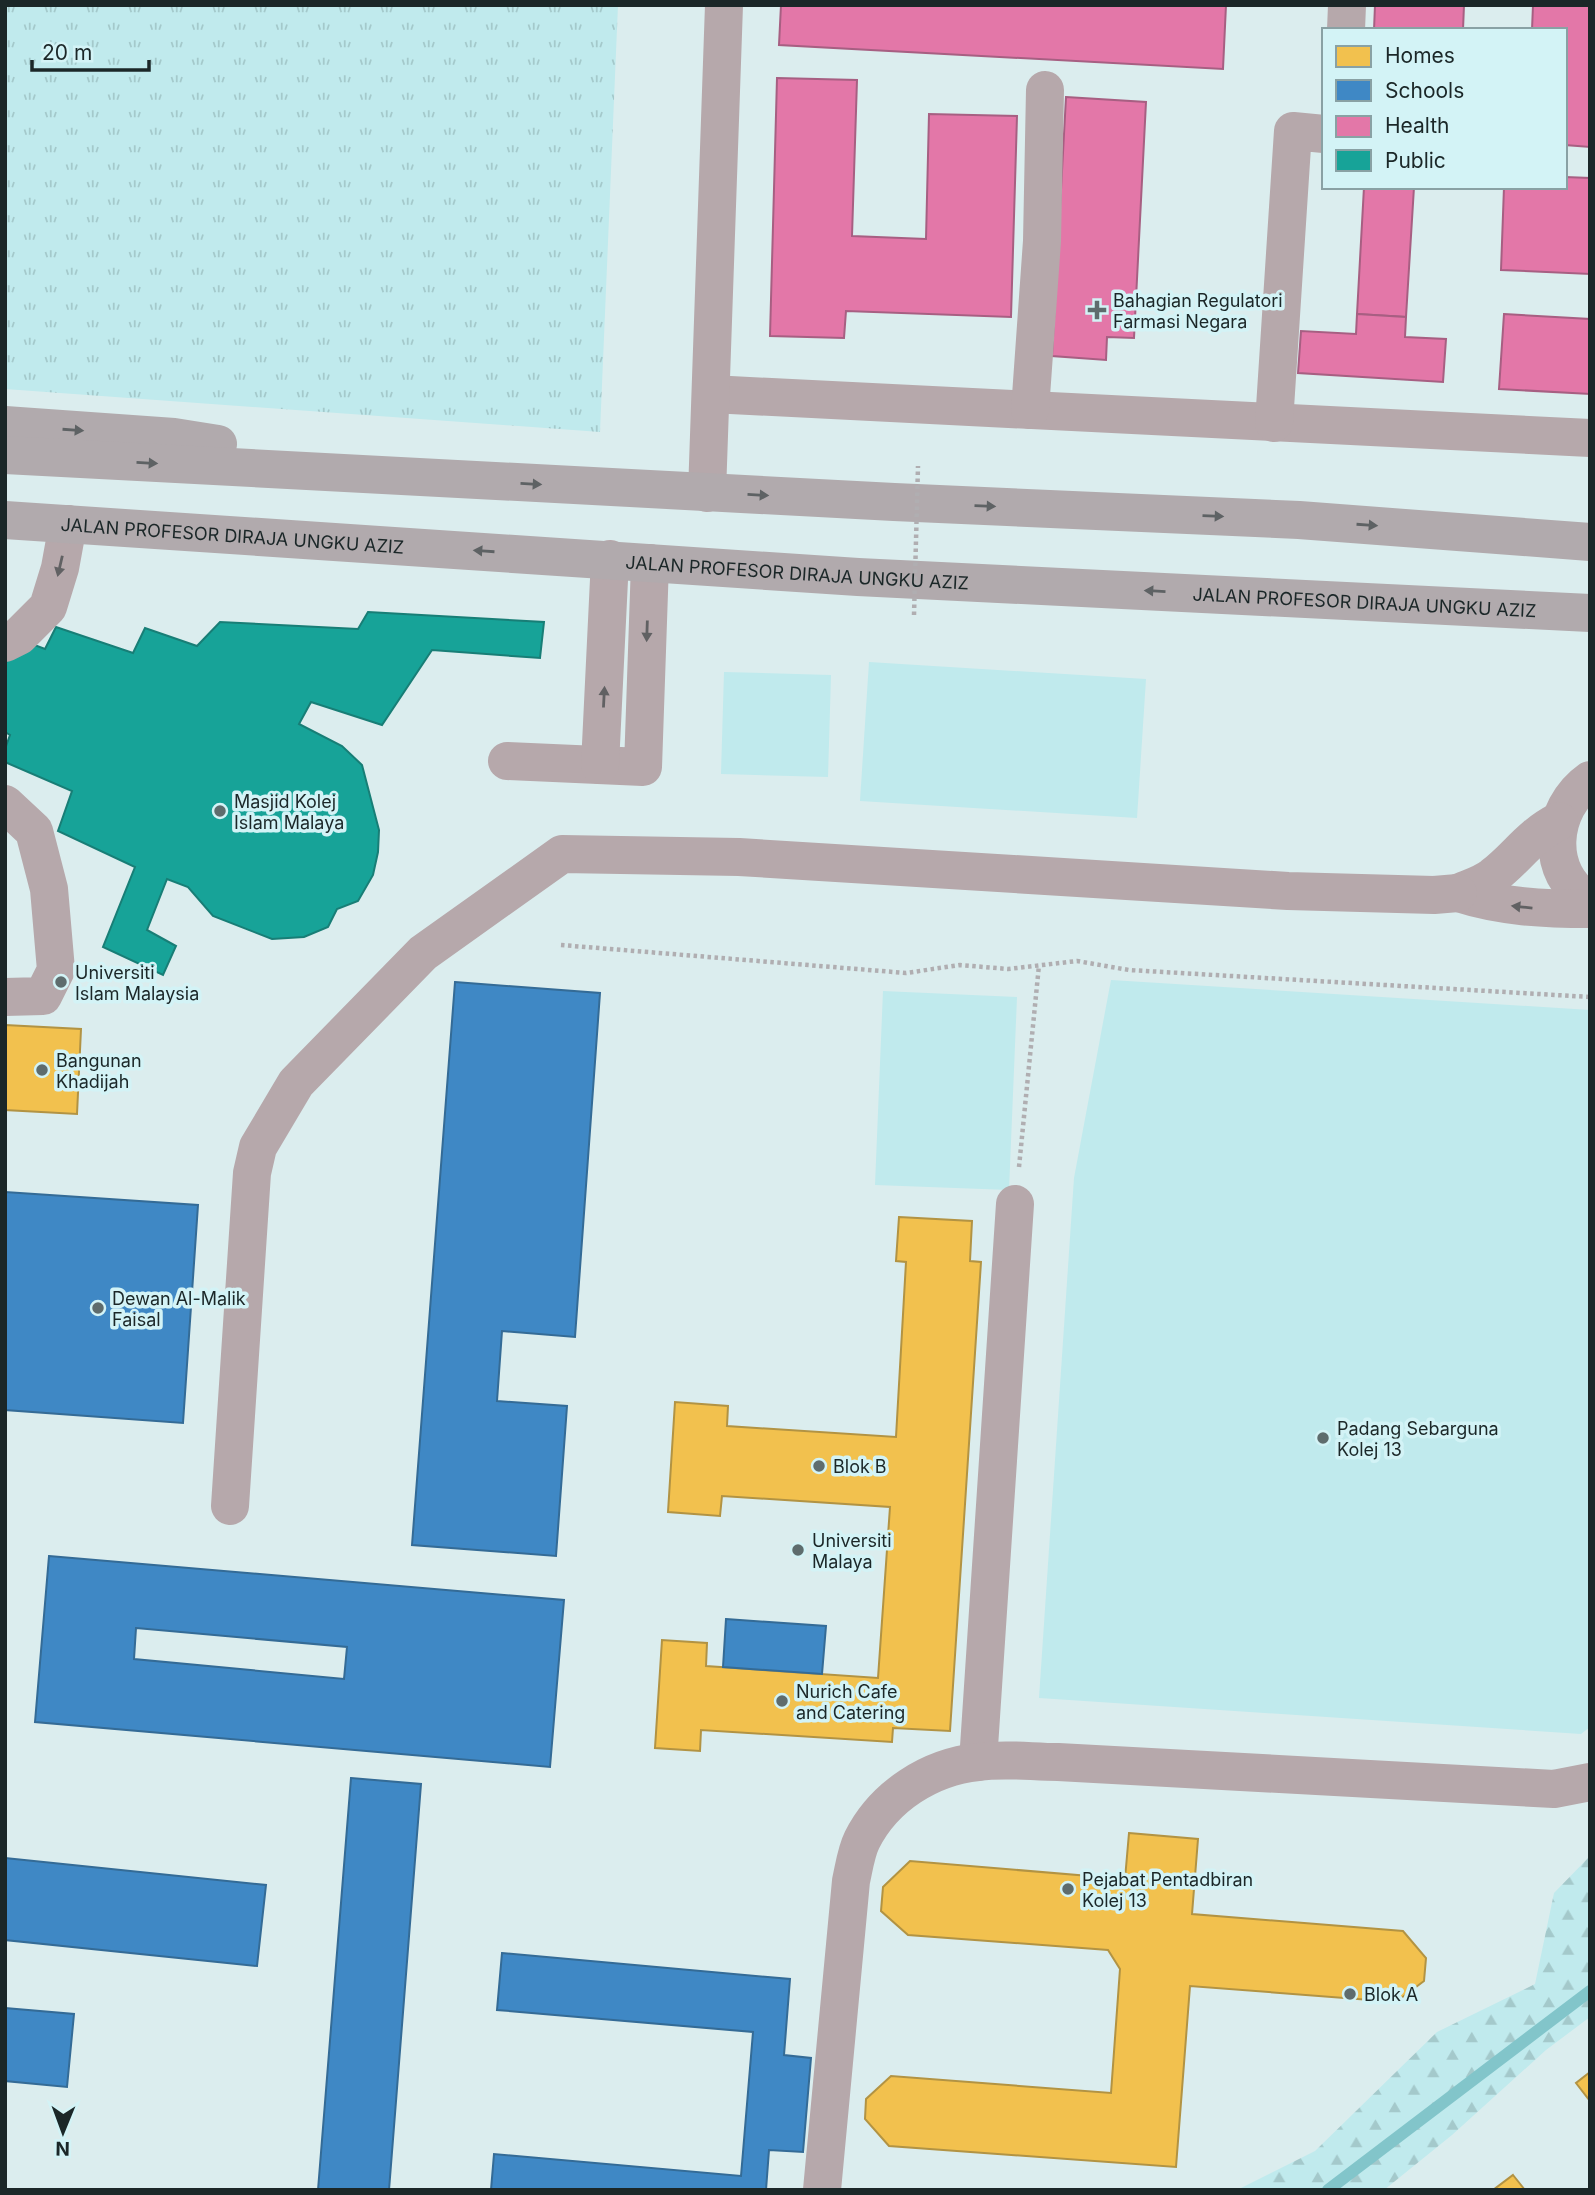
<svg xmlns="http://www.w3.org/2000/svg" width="1595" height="2195" font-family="Inter,sans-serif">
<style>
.grass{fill:url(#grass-tufts)}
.forest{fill:url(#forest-firs)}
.garden{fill:#c0eaed}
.homes{fill:#f2c14e;stroke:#b29343;stroke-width:2}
.schools{fill:#3f88c5;stroke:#346b96;stroke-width:2;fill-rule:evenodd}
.health{fill:#e377a8;stroke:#a75f82;stroke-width:2}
.public{fill:#17a398;stroke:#187e76;stroke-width:2}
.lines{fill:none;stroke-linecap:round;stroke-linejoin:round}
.stream{stroke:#82c5ca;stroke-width:12}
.path{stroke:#b0aeb1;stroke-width:4.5;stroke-dasharray:3.5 3.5;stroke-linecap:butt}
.minor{stroke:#b6a8ab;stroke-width:38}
.major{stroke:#b1aaad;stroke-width:38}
.path-bridge{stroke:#b0aeb1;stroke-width:4.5;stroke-dasharray:3.5 3.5;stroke-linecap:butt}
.oneway{fill:#5e6264}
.oneway2{fill:#616163}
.poi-dot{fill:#5e6c6d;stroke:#d3f3f6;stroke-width:2.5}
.labels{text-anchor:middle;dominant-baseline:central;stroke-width:7;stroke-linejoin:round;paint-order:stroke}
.poi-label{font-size:18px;fill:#1b2728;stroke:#d3f3f6;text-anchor:start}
.street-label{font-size:18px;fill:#1b2728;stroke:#d3f3f6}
</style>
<defs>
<pattern id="grass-tufts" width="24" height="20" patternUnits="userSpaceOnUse" patternTransform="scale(1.75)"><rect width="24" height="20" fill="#c0eaed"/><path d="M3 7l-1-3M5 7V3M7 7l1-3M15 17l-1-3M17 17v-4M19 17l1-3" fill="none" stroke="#a4c9cb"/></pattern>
<pattern id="forest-firs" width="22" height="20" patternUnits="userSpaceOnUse" patternTransform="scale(1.75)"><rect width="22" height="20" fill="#c0eaed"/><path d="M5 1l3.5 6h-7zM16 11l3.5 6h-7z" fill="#a4c9cb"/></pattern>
</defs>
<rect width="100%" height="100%" fill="#dbedee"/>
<path class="grass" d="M5,5h613l-18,427 -595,-43z"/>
<path class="forest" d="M1590,1856v161l-44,33 -94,85 -68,55h-147l78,-39 122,-119 98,-48 19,-91z"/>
<g class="garden">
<path d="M869,662l277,17 -9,139 -277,-17z"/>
<path d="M724,672l107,3 -3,102 -107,-3z"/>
<path d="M1111,980l479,30v717l-9,7 -542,-36 35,-520z"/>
<path d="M883,991l134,6 -8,193 -134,-5z"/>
</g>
<g class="homes">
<path d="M5,1025l76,4 -4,85 -72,-4z"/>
<path d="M899,1217l73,4 -2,40 11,1 -31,469 -57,-3 -1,14 -191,-12 -1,21 -45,-3 7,-108 45,3 -1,23 172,12 12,-171 -168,-11 -2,20 -52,-4 7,-110 53,4 -1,20 169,11 10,-175 -10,-1z"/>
<path d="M1129,1833l69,6 -6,75 211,17 23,27 -2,23 -28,21 -206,-16 -14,181 -287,-21 -24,-27 1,-20 25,-23 220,17 9,-124 -12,-19 -200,-15 -27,-24 2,-24 27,-26 215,18z"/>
<path d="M1590,2072v29l-14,-18z"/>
<path d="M1513,2175l12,15h-32z"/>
</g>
<g class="schools">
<path d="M455,982l145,11 -25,344 -73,-6 -5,70 70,5 -11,150 -144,-11z"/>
<path d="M5,1192l193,13 -15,218 -178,-13z"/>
<path d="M49,1556l515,44 -14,167 -515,-45zM136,1628l211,19 -3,32 -210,-20z"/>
<path d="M726,1619l100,7 -4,48 -99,-7z"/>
<path d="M351,1778l70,6 -32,406h-71z"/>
<path d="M5,1858l261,27 -9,81 -252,-26z"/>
<path d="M502,1953l288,26 -6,76 27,3 -8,94 -34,-2 -3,40h-275l3,-36 247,22 12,-144 -256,-22z"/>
<path d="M5,2008l69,6 -7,73 -62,-6z"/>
</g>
<g class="health">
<path d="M781,5h445l-3,64 -444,-24z"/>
<path d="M1375,5h89l-1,25h-89z"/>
<path d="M1533,5h57v142l-25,-2v-115h-33z"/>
<path d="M777,78l80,2 -5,156 74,3 3,-125 88,2 -6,201 -165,-6 -2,27 -74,-2z"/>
<path d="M1066,97l80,5 -12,236 -27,-1 -1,23 -54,-4z"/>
<path d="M1565,177l25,1v96l-89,-4 3,-83h61z"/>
<path d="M1364,187h50l-8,130 -49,-3z"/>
<path d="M1357,314l49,3 -1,20 41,2 -3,43 -145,-9 3,-42 55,3z"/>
<path d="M1504,314l86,5v75l-91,-5z"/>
</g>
<path class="public" d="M368,612l176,10 -4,36 -108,-8 -50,75 -71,-23 -12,22 43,22 20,19 17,65 -1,22 -5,23 -15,26 -21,8 -9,18 -24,10 -32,2 -59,-23 -25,-29 -21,-8 -20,51 29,16 -13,29 -60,-28 32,-80 -77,-36 14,-40 -67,-29v-13l5,-14 -5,-3v-67l11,-27 29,11 11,-22 77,26 12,-25 52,18 23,-24 138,7z"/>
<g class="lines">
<path class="stream" d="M1328,2190l262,-199"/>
<g class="path">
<path d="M561,945l345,28 54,-8 48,4 69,-8 52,9 461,27"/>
<path d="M1019,1167l20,-202"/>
</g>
<g class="minor">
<path d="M1346,30l1,-25"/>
<path d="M711,394l879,44"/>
<path d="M1030,410l12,-169 3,-151"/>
<path d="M1274,423l19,-292 31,3"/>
<path d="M707,493l17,-488"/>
<path d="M5,643l14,-7 29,-29 12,-39 8,-44"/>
<path d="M507,761l136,6 7,-204"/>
<path d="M600,765l10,-206"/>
<path d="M1590,780c-40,28 -47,94 0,121"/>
<path d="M5,804l29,27 15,58 7,81 -13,26 -38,1"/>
<path d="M1559,821c-31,16 -41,36 -66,55 -10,8 -24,12 -35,17 43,14 86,16 132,16"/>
<path d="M230,1506l22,-333 6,-26 38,-64 127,-130 139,-99 177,3 549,34 146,4 24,-2"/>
<path d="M978,1762l37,-558"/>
<path d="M822,2190l29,-309c3,-13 5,-29 11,-41 22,-44 68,-73 116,-78 26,-4 54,0 80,0l496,27 36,-7"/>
</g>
<g class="major">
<path d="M5,425l169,12 44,7"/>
<path d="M5,455l889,47 405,18 291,22"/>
<path id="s1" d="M5,520l853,57 732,36"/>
</g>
<path class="path-bridge" d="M914,615l4,-149"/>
</g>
<defs><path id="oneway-solid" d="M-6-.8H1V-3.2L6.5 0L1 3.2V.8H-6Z" transform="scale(1.75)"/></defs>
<g class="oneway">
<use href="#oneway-solid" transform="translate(73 430) rotate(4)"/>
<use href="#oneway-solid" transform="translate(147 463) rotate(3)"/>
<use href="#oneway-solid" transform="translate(531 484) rotate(3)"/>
<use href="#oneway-solid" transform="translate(758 495) rotate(3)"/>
<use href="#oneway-solid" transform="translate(985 506) rotate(2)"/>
<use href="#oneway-solid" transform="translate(1213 516) rotate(2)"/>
<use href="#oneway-solid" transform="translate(1367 525) rotate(4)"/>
<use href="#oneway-solid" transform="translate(484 551) rotate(-176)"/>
<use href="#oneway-solid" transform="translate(1155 591) rotate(-177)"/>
</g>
<g class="oneway2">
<use href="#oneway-solid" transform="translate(60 566) rotate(103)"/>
<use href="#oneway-solid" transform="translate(647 631) rotate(92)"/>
<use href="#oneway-solid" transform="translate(604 697) rotate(-87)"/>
<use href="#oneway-solid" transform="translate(1522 907) rotate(-174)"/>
</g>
<g class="poi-dot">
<path d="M1093.5 299.5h7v7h7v7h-7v7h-7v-7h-7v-7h7z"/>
<circle cx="220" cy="811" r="7"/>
<circle cx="61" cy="982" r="7"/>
<circle cx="42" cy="1070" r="7"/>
<circle cx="98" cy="1308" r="7"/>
<circle cx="1323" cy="1438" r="7"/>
<circle cx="819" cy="1466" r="7"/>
<circle cx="798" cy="1550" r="7"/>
<circle cx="782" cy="1701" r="7"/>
<circle cx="1068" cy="1889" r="7"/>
<circle cx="1350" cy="1994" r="7"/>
</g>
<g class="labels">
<g class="poi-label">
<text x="1113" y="300">Bahagian Regulatori<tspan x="1113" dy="21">Farmasi Negara</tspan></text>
<text x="234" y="801">Masjid Kolej<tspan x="234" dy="21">Islam Malaya</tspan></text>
<text x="75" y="972">Universiti<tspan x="75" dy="21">Islam Malaysia</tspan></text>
<text x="56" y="1060">Bangunan<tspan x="56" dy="21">Khadijah</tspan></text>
<text x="112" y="1298">Dewan Al-Malik<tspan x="112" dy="21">Faisal</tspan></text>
<text x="1337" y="1428">Padang Sebarguna<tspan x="1337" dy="21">Kolej 13</tspan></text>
<text x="833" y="1466">Blok B</text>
<text x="812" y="1540">Universiti<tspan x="812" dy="21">Malaya</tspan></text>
<text x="796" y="1691">Nurich Cafe<tspan x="796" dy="21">and Catering</tspan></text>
<text x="1082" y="1879">Pejabat Pentadbiran<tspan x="1082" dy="21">Kolej 13</tspan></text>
<text x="1364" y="1994">Blok A</text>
</g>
<g class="street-label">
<text stroke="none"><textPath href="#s1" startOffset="228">JALAN PROFESOR DIRAJA UNGKU AZIZ</textPath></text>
<text stroke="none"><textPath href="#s1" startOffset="794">JALAN PROFESOR DIRAJA UNGKU AZIZ</textPath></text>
<text stroke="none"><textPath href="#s1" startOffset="1362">JALAN PROFESOR DIRAJA UNGKU AZIZ</textPath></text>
</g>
</g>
<rect width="1595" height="2195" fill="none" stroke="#1b2728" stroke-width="14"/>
<rect x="1322" y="28" width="245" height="161" fill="#d3f3f6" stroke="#89a1a4" stroke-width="2"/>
<rect x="1336" y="46" width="35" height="21" fill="#f2c14e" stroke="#89a1a4" stroke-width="2"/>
<text x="1385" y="63" font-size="21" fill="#1b2728">Homes</text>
<rect x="1336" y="80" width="35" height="21" fill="#3f88c5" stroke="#89a1a4" stroke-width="2"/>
<text x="1385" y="98" font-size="21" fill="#1b2728">Schools</text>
<rect x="1336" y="116" width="35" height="21" fill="#e377a8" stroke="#89a1a4" stroke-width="2"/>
<text x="1385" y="133" font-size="21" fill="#1b2728">Health</text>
<rect x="1336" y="150" width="35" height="21" fill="#17a398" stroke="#89a1a4" stroke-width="2"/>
<text x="1385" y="168" font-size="21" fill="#1b2728">Public</text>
<g transform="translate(63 2132) rotate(181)" stroke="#d3f3f6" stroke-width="5" paint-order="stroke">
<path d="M0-5L12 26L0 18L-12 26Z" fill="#1b2728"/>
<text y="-10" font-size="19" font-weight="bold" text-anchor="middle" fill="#1b2728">N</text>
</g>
<path d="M32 60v10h117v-10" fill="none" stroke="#1b2728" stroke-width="3.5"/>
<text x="42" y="60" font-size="21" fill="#1b2728" stroke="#d3f3f6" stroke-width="5" paint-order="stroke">20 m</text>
</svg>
